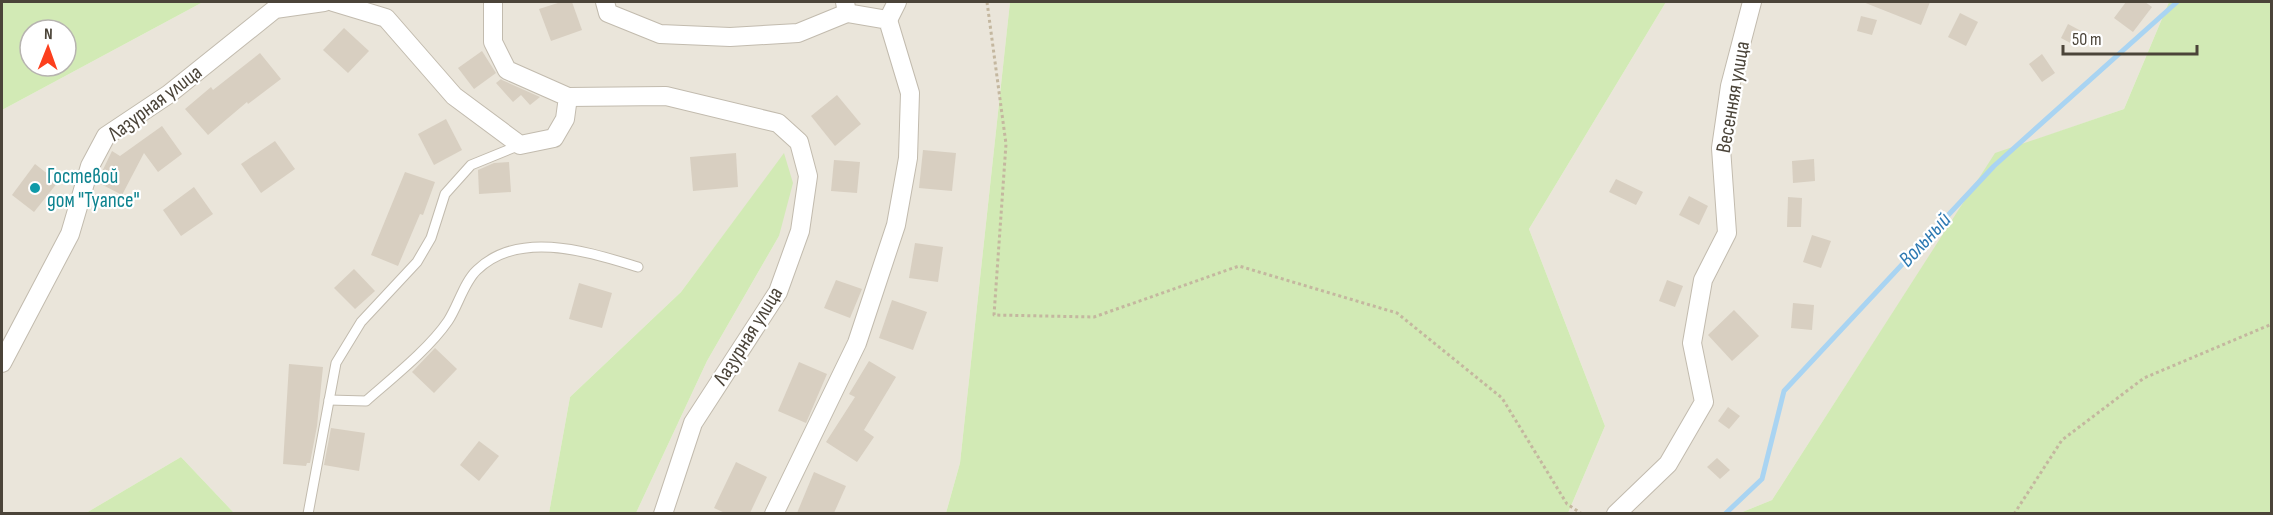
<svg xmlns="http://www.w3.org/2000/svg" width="2273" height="515" font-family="'Sofia Sans Condensed',sans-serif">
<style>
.residential{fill:#eae5da}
.green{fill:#d2eab5;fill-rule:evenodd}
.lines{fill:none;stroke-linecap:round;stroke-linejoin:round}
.stream{stroke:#a9d4f2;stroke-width:5}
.building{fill:#d8cfc1}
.service-casing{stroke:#c2bbae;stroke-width:11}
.minor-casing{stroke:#c2bbae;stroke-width:20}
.path{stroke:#c4b79f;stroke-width:3;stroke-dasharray:3 3;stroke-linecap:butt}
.service{stroke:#fff;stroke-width:9}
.minor{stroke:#fff;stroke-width:18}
.culture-dot{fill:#0f9aa8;stroke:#fff;stroke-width:2}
.labels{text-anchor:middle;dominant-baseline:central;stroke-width:4.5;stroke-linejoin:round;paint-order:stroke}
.street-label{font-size:21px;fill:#4b4439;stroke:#fff}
.culture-label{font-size:21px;fill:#0d838f;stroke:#fff;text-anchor:start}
.water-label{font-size:22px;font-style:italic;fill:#2e7ab2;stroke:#fff}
</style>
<rect width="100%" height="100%" fill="#f6f3ec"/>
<g class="residential">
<path d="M203,2h807l-50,461 -14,50h-310l71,-152 72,-125 5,-82 -103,138 -111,105 -21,116h-315l-53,-56 -95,56 -84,1v-404z"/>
<path d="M1666,2h503l-45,107 -129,45 -223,346 -32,13h-172l37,-87 -76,-197z"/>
</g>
<g class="green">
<path d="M2,2h201l-201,108zM30,30h36v36h-36z"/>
<path d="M1010,2h656l-137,227 76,197 -37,87h-622l14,-50z"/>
<path d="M2169,2h102v511h-531l32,-13 223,-347 129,-44z"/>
<path d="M784,153l9,30 -14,53 -72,125 -71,152h-87l21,-116 111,-105z"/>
<path d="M181,457l53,56h-148z"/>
</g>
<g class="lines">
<path class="stream" d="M1725,514l37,-35 22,-88 210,-225 183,-164"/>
</g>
<g class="building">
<path d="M561,2h11l10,28 -31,11 -12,-32z"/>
<path d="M1863,2h67l-9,23z"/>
<path d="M2126,2h19l7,5 -19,25 -19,-14z"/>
<path d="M1960,13l18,9 -12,24 -18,-9z"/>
<path d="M1861,16l16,4 -5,15 -15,-4z"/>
<path d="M2068,24l15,8 -7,14 -15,-8z"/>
<path d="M344,28l25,23 -21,22 -25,-23z"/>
<path d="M482,51l14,22 -22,16 -16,-21z"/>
<path d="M260,53l21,26 -33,25 -1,-2 -39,33 -23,-26 26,-22 2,3z"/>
<path d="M2042,54l13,19 -13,9 -13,-18z"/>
<path d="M501,79l1,1 38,17 -10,8 -9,-10 -8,7 -17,-19z"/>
<path d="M837,95l24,29 -26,22 -24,-30z"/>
<path d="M446,119l16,31 -28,15 -16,-31z"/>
<path d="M162,126l20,28 -24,18 -14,-19 -22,42 -25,-13 15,-31 8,5z"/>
<path d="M275,141l20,28 -34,24 -20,-29z"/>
<path d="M923,150l33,3 -4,38 -33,-3z"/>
<path d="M736,153l2,34 -45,4 -3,-34z"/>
<path d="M1814,159l1,22 -22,2 -1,-22z"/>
<path d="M834,160l26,2 -3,31 -26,-2z"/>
<path d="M509,162l2,30 -32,2 -1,-24 16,-7z"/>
<path d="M35,164l23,18 -24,30 -22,-17z"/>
<path d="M405,172l30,10 -12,33 -3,-1 -22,52 -27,-11z"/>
<path d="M1616,179l27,13 -7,13 -27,-13z"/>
<path d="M194,187l19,27 -32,22 -18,-26z"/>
<path d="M1689,196l19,10 -9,19 -20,-10z"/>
<path d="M1788,197l14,1 -1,29h-14z"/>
<path d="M1812,235l19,6 -10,27 -18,-6z"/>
<path d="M915,243l28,4 -5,35 -29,-4z"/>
<path d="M354,269l21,22 -20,18 -21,-21z"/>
<path d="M836,280l26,9 -12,29 -26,-10z"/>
<path d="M1667,280l16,6 -8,21 -16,-6z"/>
<path d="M579,283l33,10 -10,35 -33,-9z"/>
<path d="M892,300l35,12 -14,38 -34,-12z"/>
<path d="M1793,303l21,2 -2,25 -21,-2z"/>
<path d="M1734,310l25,26 -27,25 -24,-26z"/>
<path d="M435,348l22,21 -23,24 -22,-21z"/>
<path d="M869,361l27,16 -32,53 10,7 -17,25 -31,-20 29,-45 -6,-3z"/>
<path d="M799,362l28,12 -21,49 -28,-12z"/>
<path d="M289,364l34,3 -6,59 -7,37h-3l-1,3 -23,-2z"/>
<path d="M1728,407l12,9 -11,13 -11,-8z"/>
<path d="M331,428l34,5 -6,38 -35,-6z"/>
<path d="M479,441l20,15 -20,25 -19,-16z"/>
<path d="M1717,458l13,12 -10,9 -13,-12z"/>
<path d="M736,462l31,15 -17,36h-25l-11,-5z"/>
<path d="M814,472l32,14 -12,27h-37z"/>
</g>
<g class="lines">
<defs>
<g id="service">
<path d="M329,400l37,1c25,-22 63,-52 82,-80 10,-15 16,-39 29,-51 43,-41 111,-18 161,-3"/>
<path d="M308,514l28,-151 25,-41 56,-60 14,-24 14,-44 26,-29 49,-20"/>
</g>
<g id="minor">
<path d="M333,2l53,16 68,78 66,49 34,-7 11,-19 3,-22 -61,-27 -14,-28v-40"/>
<path d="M605,2l3,11 52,21 70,3 68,-4 49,-20"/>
<path d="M888,20l9,-18"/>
<path d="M568,97l98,-1 112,27 21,19 9,34 -8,55 -22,61 -85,131 -30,91"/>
<path d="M2,363l68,-129 20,-68 16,-30 63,-42 106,-85 49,-7"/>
<path d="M774,514l83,-171 39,-118 12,-67 2,-65 -22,-73 -41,-7 -2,-11"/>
<path d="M1616,514l52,-50 36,-62 -12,-59 11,-63 24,-47 -6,-85 9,-62 22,-84"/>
</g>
</defs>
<use href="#service" class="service-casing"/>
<use href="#minor" class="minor-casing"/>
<g class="path">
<path d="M987,2l19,142 -12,171 100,2 145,-51 158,47 105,85 65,106 15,10"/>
<path d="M2014,514l48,-74 82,-62 128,-54"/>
</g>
<use href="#service" class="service"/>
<use href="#minor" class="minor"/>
</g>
<circle class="culture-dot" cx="35" cy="188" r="6"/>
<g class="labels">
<g class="street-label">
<text transform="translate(1733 97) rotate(-80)">Весенняя улица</text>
<text transform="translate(155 103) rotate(-37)">Лазурная улица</text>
<text transform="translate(748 336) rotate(-58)">Лазурная улица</text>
</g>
<g class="culture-label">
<text x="47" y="176">Гостевой<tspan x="47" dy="24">дом "Туапсе"</tspan></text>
</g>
<g class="water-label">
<text transform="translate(1925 240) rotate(-47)">Вольный</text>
</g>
</g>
<rect width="2273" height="515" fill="none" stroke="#4b4439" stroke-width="6"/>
<g transform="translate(48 48) rotate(1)"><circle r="28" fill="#ffffff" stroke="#b7b4b0" stroke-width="1.5"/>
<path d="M0-4.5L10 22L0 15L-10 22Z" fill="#fc3f1d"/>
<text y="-9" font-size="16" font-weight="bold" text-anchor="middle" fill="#4b4439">N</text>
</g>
<path d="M2063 45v9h134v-9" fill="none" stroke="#4b4439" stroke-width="3"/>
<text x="2072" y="45" font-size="18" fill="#4b4439" stroke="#ffffff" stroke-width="4.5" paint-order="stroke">50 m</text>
</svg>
